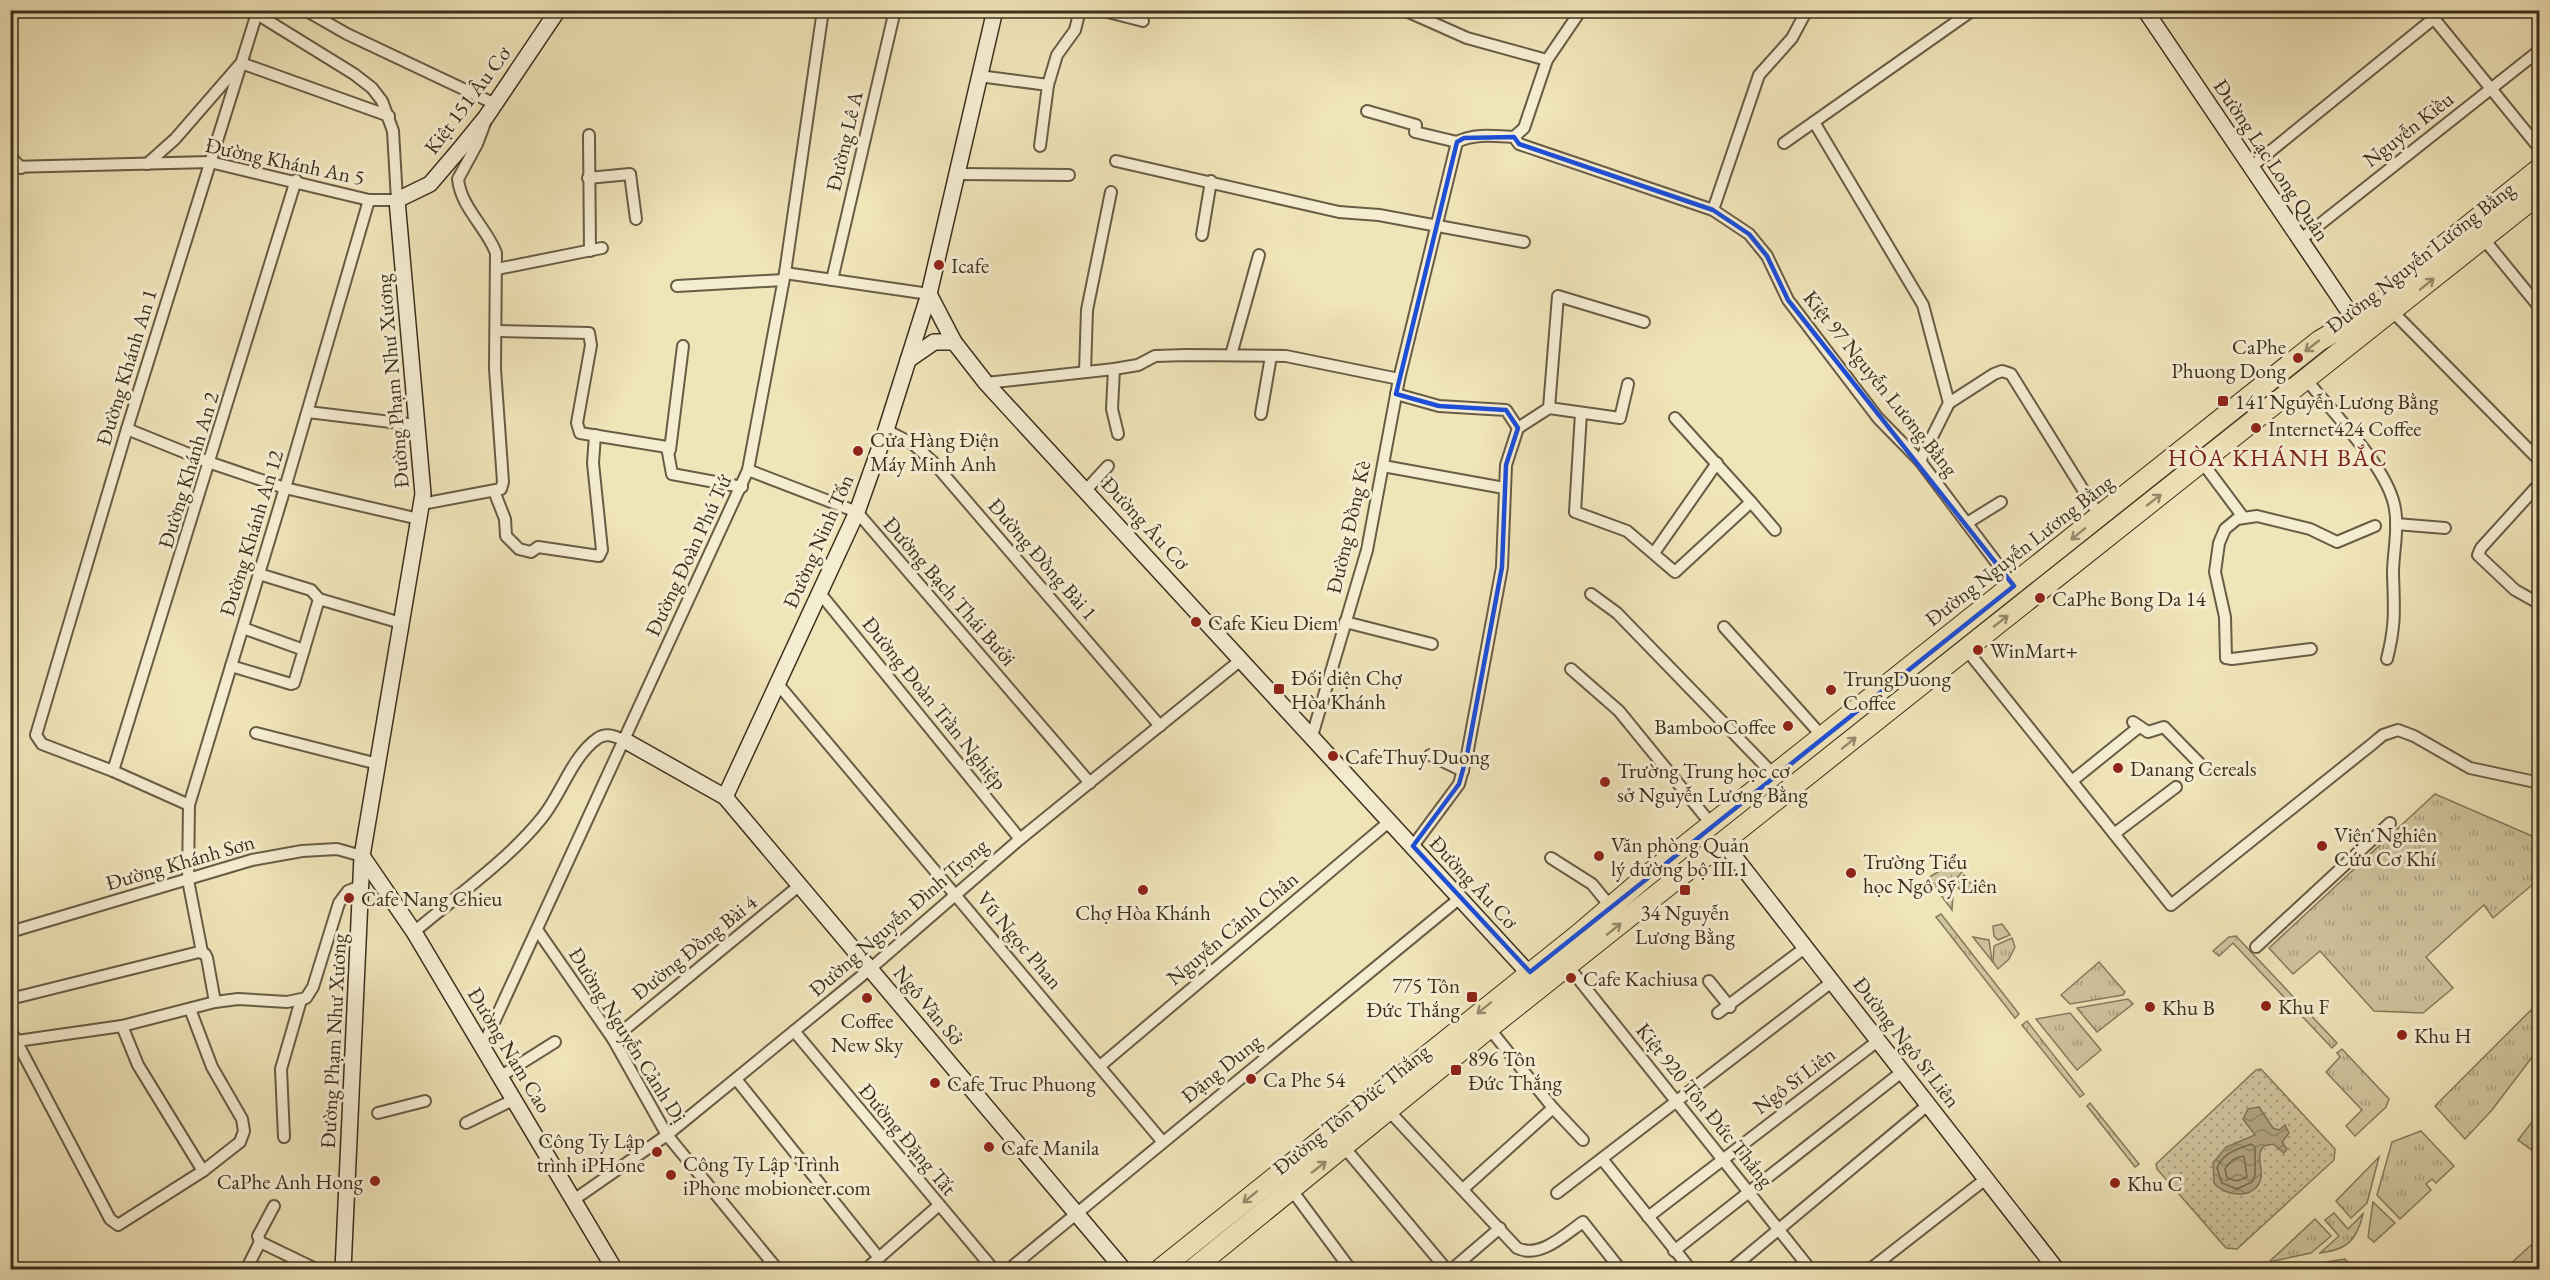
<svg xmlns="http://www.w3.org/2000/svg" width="2550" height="1280" font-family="'EB Garamond',serif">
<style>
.grass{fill:url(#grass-tufts);stroke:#867a5e;stroke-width:1.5}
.park{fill:url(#park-dots);stroke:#867a5e;stroke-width:1.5}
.water{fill:url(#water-waves);stroke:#83765b;stroke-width:1.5}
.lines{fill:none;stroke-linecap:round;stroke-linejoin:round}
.shore{stroke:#786a51;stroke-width:1.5}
.street-casing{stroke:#695c45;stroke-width:14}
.secondary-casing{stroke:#3c2f1e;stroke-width:18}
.highway-casing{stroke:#3c2f1e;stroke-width:22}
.street{stroke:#f5edd2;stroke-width:10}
.secondary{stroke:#f5edd2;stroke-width:15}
.highway{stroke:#f0e4b9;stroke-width:20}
.oneway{stroke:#968a6c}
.marked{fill:none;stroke:#1d4ed8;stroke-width:4.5;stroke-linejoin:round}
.poi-dot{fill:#8f2418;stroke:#f5edd2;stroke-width:2}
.labels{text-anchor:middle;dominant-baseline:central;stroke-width:6;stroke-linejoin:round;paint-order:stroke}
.street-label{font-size:21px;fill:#3c2f1e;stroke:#f5edd2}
.poi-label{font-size:21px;fill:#3c2f1e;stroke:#f5edd2;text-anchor:start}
.quarter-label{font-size:24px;letter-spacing:1.5px;fill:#7a1f14;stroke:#f5edd2}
</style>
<defs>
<pattern id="grass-tufts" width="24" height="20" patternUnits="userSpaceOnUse" patternTransform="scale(1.5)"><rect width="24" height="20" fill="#d1c59f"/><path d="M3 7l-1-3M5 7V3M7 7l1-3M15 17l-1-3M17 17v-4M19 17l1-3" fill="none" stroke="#aba081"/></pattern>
<pattern id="park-dots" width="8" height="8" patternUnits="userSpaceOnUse" patternTransform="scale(1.5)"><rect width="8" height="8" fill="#d1c59f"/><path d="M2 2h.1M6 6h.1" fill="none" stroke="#aba081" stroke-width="1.8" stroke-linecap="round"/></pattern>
<pattern id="water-waves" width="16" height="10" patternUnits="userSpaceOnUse" patternTransform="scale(1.5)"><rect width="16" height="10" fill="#b3a684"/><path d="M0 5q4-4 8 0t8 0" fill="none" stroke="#93886b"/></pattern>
</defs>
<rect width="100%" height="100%" fill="#f0e4b9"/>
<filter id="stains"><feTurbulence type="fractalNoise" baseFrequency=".00333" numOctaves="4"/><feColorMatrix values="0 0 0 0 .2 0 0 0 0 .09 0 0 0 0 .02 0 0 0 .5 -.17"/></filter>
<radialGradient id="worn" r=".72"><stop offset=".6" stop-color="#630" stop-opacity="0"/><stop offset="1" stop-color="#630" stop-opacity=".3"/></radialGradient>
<g class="grass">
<path d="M2435,794l104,45v40l-46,39 -9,-13 -58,52 27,31 -30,25 -49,-2 -54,-60 -27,23 -24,-26z"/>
<path d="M1957,867l5,5 -13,16 -15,-4 -6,-6 13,-8z"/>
<path d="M1964,875l9,11 -4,7 -10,-4 -3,-5z"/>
<path d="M1934,886l19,8 -1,16z"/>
<path d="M1941,914l78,100 -4,4 -79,-101z"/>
<path d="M2002,924l8,11 -12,5 -4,-4 -1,-10z"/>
<path d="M2236,936l101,107 -5,5 -99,-105 -14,13 -6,-5 16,-14z"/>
<path d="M1973,937l16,3 3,21z"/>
<path d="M2012,938l3,9 -6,12 -11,10 -5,-7 1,-16z"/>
<path d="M2099,962l26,30 -2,3 -53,9 -9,-9z"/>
<path d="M2128,999l5,5 -36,28 -20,-24z"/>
<path d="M2531,1010l8,10v28l-47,62 -27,29 -30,-33z"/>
<path d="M2070,1013l31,37 -24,20 -41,-51z"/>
<path d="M2027,1021l57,73 -4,3 -58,-72z"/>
<path d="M2342,1049l47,50 -3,8 -31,29 -9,-10 16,-16 -36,-38 14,-15 -3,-4z"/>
<path d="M2090,1103l49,61 -4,3 -48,-61z"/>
<path d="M2539,1113v30l-6,8 -15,-11z"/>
<path d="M2421,1131l33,35 -18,17 -4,-4 -6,5 5,6 -31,29 -23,-24 15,-53z"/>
<path d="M2379,1157l-12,46 -16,15 -15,-17z"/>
<path d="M2373,1202l22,21 -21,19 -6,-5z"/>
<path d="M2334,1213l14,16 15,-15c-6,26 -16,36 -43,39l19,-17 -14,-16z"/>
<path d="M2315,1219l16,17 -20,17 -42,9z"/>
<path d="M2531,1245l8,10v14h-34z"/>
<path d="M2345,1259l5,6 -4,4h-29l-4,-5z"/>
</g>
<path class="park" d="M2261,1069l74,80 -1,11 -97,89 -11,-1 -69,-79 -1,-5 100,-94z"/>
<path class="water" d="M2259,1107l14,21 6,2 6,-5 4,8 -7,9 5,7 -3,4 -11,-9 -9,2c-9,9 -1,21 -3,32 -5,22 -36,19 -47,5l-1,-20 13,-16 29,-12 -12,-16 5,-10z"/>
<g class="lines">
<g class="shore">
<path d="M2251,1144l4,3v28l-3,7 -15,7 -15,-6 -5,-15c6,-15 20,-19 34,-24z"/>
<path d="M2244,1156l3,21 -10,4 -10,-3 -2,-9c4,-8 10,-12 19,-13z"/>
</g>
<defs>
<g id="street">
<path d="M305,10l42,24 146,69"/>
<path d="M1100,10l43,11"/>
<path d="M1404,10l63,28 80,22"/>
<path d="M2427,10l113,139"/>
<path d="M979,76l69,9 9,-30 18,-25 5,-20"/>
<path d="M1367,111l49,14 -1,7 42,10"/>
<path d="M1814,122l109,183 26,98 -29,58"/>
<path d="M589,135l1,116"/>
<path d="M1514,137l5,7 194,66 36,24 18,22 21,44 90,118 42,43 94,125"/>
<path d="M1784,143l189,-133"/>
<path d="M1040,146l8,-61"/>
<path d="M10,156l11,12"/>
<path d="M1116,161l223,51 40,3 145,27"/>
<path d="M147,164l28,-25 66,-76 148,53"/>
<path d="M10,167l200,-5 159,38h28l-4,-69 -11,-30 -10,-13 -18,-14 -102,-63"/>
<path d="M2251,167l182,-148"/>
<path d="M956,174l113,1"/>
<path d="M588,178l42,-4 6,45"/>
<path d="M1713,210l46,-135 33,-37 15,-28"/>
<path d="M1202,235l9,-54"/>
<path d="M2483,238l57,70"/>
<path d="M2300,240l240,-190"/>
<path d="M497,269l105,-21"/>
<path d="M785,273l144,21"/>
<path d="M832,280l63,-270"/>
<path d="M677,286l106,-6"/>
<path d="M2393,312l147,149"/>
<path d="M496,331l93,2 2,12 -14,78 3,10 87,14 5,27 70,13"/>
<path d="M1231,355l28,-100"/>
<path d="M1114,369l-2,40 6,25"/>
<path d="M1085,372l2,-62 24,-118"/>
<path d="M2305,378c26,33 84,90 90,131 4,21 -2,43 -2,64 1,36 3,50 -6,86"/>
<path d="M986,383l128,-14 24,-4 17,-9 32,-1 99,1 113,23"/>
<path d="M1396,394l43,12 67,4 12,18"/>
<path d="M1949,403l45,-29 8,-3 9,3 89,143"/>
<path d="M1549,408l9,-112 86,26"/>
<path d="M308,412l108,13"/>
<path d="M1581,413l-6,99 52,19 48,41 76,-70 -76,-84"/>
<path d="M1261,414l10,-58"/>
<path d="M1518,428l31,-20 71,10 8,-34"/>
<path d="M127,429l84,34 74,25 134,31"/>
<path d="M886,430l27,14 20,18 227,264"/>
<path d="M670,450l13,-104"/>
<path d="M2202,462l41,55"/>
<path d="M1383,466l121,22"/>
<path d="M748,470l109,42 233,271"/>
<path d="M2540,483l-59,65 -3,7 37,35 25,14"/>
<path d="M1086,490l22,-24"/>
<path d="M494,491l11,28 1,17 13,13 12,3 7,-5 61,9 3,-6 -9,-87 2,-28"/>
<path d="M1751,502l24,28"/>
<path d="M422,504l79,-15 2,-7 -8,-113 1,-116c-9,-25 -35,-45 -38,-74l19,-35 8,-21"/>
<path d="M1967,523l34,-21"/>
<path d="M2396,524l49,4"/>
<path d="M1654,553l63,-90"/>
<path d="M819,592l201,247"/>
<path d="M1591,594l26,19 157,162"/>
<path d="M319,599l82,24"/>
<path d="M1345,622l87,22"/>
<path d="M1724,627l98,109"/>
<path d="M243,628l61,22"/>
<path d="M1966,649l205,256 200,-160 12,-10 15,-5 16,6 56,32 70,15"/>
<path d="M2311,649l-79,10 -6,-1 -1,-41 -10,-45 4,-29 6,-14 12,-10 20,-3 53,13 27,13 38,-16"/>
<path d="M231,666l60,18 3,-1 25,-84 -8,-9 -52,-16"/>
<path d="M1571,669l48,42 93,114"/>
<path d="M777,683l385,458"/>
<path d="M2133,722l15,10 16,-5 40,41"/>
<path d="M256,733l122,31"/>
<path d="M1312,736l55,-186 32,-171 58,-237c17,-9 38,-6 57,-5l10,-9 23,-68 34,-50"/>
<path d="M1430,755l33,16"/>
<path d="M113,771l183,-591"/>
<path d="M2072,781l67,-54"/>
<path d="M189,805l-76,-34 -71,-27 -6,-9 91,-306 130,-416"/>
<path d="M2114,834l62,-47"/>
<path d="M1413,846l46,-62 8,-29 35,-188 4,-102 12,-37"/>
<path d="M1551,858l41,26 18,22"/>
<path d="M538,931l75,108 54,96 111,135"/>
<path d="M10,932l242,-72 50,-9 35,-2 25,7"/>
<path d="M414,932c40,-34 94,-72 127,-113 21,-25 30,-62 57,-81 9,-6 17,-1 26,2"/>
<path d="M2256,947l134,-124"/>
<path d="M202,952l-14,-72 1,-75 96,-317 84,-288"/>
<path d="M1568,966l243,304"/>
<path d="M1709,981l21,26"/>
<path d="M10,999l189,-47 6,2 2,4 8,44"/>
<path d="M1718,1013l88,-66"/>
<path d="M122,1026l16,39 65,106"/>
<path d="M1489,1028l64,80 30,32"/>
<path d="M10,1029l100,190 8,6 85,-54 37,-29 4,-11 -2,-12 -30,-52 -22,-58"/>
<path d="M794,1031l200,239"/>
<path d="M613,1039l187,-154"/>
<path d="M17,1041l105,-15 93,-24 23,-3 49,3 19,-4 7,-11 26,-84 9,-12 13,-5"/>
<path d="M483,1046l265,-576 37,-197 38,-263"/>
<path d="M1100,1066l290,-245"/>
<path d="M501,1076l54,-34"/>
<path d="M736,1079l143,179"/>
<path d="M1389,1111l128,137c23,11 47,-13 66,-26l38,48"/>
<path d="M378,1113l47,-12"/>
<path d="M466,1123l49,-24"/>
<path d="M284,1137l-3,-68 20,-69"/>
<path d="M1344,1147l103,123"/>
<path d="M1602,1159l89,111"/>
<path d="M1291,1189l60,81"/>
<path d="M1463,1189l90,-81"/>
<path d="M1557,1193l276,-212"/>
<path d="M575,1199l92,-64 203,-166 150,-130 222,-180"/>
<path d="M1648,1217l231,-177"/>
<path d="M260,1242l58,28"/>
<path d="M1674,1251l229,-180"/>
<path d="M246,1270l14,-28 -2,-6 16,-30"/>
<path d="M865,1270l73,-64"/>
<path d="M1008,1270l452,-372"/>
<path d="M1451,1270l49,-42"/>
<path d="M1730,1270l199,-166"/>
<path d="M1869,1270l118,-92"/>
</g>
<g id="secondary">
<path d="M2145,10l215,318"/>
<path d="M929,294l25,48 32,41 549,597"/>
<path d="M908,360l26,-18h20"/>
<path d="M624,740l101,57 399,473"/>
<path d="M725,797l132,-285 29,-82 43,-136 66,-284"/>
<path d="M1723,842l334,428"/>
<path d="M362,856l52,76 201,338"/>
<path d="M343,1270l19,-414 61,-362 -26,-294 33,-16 29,-34 27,-33 72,-107"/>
</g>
<g id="highway">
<path d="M1159,1270l420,-336 64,-55 676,-538c44,-26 91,-55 124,-95l97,-78"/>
<path d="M1192,1270l297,-242 1051,-835"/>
</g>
</defs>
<use href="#street" class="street-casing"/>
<use href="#secondary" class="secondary-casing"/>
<use href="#highway" class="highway-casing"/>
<use href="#street" class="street"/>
<use href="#secondary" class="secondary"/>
<use href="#highway" class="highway"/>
</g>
<defs><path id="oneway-shaft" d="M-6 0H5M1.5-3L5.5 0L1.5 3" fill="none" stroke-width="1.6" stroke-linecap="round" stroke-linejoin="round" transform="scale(1.5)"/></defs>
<g class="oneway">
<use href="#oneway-shaft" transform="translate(2427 284) rotate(-39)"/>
<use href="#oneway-shaft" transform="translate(2312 346) rotate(142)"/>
<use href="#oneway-shaft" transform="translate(2154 500) rotate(-38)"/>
<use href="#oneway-shaft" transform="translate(2078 534) rotate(141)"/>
<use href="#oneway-shaft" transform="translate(2001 621) rotate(-38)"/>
<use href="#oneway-shaft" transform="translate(1849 743) rotate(-39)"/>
<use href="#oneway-shaft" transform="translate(1614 929) rotate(-39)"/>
<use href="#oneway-shaft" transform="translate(1484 1008) rotate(141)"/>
<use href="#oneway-shaft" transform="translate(1319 1167) rotate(-38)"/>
<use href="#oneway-shaft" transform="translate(1250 1197) rotate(141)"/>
</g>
<path class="marked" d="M1514,137l5,7 194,66 36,24 18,22 21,44 226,286 -484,386 -117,-126 46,-62 8,-29 35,-188 4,-102 12,-37 -12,-18 -67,-4 -43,-12 61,-252 7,-4z"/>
<g class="poi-dot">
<circle cx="939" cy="265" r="6"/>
<circle cx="2298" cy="358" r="6"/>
<rect x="2217" y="395" width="12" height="12" rx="3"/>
<circle cx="2256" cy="428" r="6"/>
<circle cx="858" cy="451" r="6"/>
<circle cx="2040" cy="598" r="6"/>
<circle cx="1196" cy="622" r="6"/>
<circle cx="1978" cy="650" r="6"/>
<rect x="1273" y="683" width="12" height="12" rx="3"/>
<circle cx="1831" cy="690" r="6"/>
<circle cx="1788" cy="726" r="6"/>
<circle cx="1333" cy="756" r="6"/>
<circle cx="2118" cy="768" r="6"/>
<circle cx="1605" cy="782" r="6"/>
<circle cx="2322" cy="846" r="6"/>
<circle cx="1599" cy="856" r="6"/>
<circle cx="1851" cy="873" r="6"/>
<circle cx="1143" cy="890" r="6"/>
<rect x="1679" y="884" width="12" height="12" rx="3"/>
<circle cx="349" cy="898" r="6"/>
<circle cx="1571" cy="978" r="6"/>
<rect x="1466" y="991" width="12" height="12" rx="3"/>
<circle cx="867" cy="998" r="6"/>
<circle cx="2266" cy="1006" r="6"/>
<circle cx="2150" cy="1007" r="6"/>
<circle cx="2402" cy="1035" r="6"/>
<rect x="1450" y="1064" width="12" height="12" rx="3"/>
<circle cx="1251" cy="1079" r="6"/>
<circle cx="935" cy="1083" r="6"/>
<circle cx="989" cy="1147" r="6"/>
<circle cx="657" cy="1152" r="6"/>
<circle cx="671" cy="1175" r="6"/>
<circle cx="375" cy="1181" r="6"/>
<circle cx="2115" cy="1183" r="6"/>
</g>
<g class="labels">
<g class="street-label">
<text transform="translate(467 100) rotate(-53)">Kiệt 151 Âu Cơ</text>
<text transform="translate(2408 129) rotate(-38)">Nguyễn Kiều</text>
<text transform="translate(844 141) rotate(-77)">Đường Lê A</text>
<text transform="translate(2272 160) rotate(56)">Đường Lạc Long Quân</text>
<text transform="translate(285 161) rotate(12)">Đường Khánh An 5</text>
<text transform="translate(2420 257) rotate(-38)">Đường Nguyễn Lương Bằng</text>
<text transform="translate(126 367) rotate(-73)">Đường Khánh An 1</text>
<text transform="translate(392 381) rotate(-95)">Đường Phạm Như Xương</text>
<text transform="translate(1881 383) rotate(51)">Kiệt 97 Nguyễn Lương Bằng</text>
<text transform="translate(188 470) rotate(-73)">Đường Khánh An 2</text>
<text transform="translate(1146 523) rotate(47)">Đường Âu Cơ</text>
<text transform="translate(1348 527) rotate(-77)">Đường Đồng Kè</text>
<text transform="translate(251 533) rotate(-73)">Đường Khánh An 12</text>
<text transform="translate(818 541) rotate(-66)">Đường Ninh Tốn</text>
<text transform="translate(2019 550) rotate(-38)">Đường Nguyễn Lương Bằng</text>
<text transform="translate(688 555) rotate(-65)">Đường Đoàn Phú Tứ</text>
<text transform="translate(1043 559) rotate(49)">Đường Đồng Bài 1</text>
<text transform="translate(950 591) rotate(49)">Đường Bạch Thái Bưởi</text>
<text transform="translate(935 703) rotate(51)">Đường Đoàn Trần Nghiệp</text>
<text transform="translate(180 862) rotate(-16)">Đường Khánh Sơn</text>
<text transform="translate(1474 882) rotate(47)">Đường Âu Cơ</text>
<text transform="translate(898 917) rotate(-41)">Đường Nguyễn Đình Trọng</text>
<text transform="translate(1232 928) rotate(-40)">Nguyễn Cảnh Chân</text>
<text transform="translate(1020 940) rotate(50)">Vũ Ngọc Phan</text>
<text transform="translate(694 947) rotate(-39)">Đường Đồng Bài 4</text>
<text transform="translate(929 1005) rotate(50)">Ngô Văn Sở</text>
<text transform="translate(628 1035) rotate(58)">Đường Nguyễn Cảnh Dị</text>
<text transform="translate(333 1041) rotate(-87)">Đường Phạm Như Xương</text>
<text transform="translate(1907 1042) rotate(52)">Đường Ngô Sĩ Liên</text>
<text transform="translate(510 1050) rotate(59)">Đường Nam Cao</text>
<text transform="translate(1221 1068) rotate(-39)">Đặng Dung</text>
<text transform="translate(1794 1080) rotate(-37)">Ngô Sĩ Liên</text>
<text transform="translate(1705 1105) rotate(51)">Kiệt 920 Tôn Đức Thắng</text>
<text transform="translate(1351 1109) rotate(-39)">Đường Tôn Đức Thắng</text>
<text transform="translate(908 1139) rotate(50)">Đường Đặng Tất</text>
</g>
<g class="poi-label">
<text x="951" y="265">Icafe</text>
<text x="2286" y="346" text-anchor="end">CaPhe<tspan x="2286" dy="24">Phuong Dong</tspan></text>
<text x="2235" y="401">141 Nguyễn Lương Bằng</text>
<text x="2268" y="428">Internet424 Coffee</text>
<text x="870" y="439">Cửa Hàng Điện<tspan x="870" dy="24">Máy Minh Anh</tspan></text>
<text x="2052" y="598">CaPhe Bong Da 14</text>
<text x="1208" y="622">Cafe Kieu Diem</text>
<text x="1990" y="650">WinMart+</text>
<text x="1291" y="677">Đối diện Chợ<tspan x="1291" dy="24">Hòa Khánh</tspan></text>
<text x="1843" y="678">TrungDuong<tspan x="1843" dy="24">Coffee</tspan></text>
<text x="1776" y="726" text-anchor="end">BambooCoffee</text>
<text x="1345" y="756">CafeThuy Duong</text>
<text x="2130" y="768">Danang Cereals</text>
<text x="1617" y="770">Trường Trung học cơ<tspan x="1617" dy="24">sở Nguyễn Lương Bằng</tspan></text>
<text x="2334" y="834">Viện Nghiên<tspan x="2334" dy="24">Cứu Cơ Khí</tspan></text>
<text x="1611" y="844">Văn phòng Quản<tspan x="1611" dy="24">lý đường bộ III.1</tspan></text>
<text x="1863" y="861">Trường Tiểu<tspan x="1863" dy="24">học Ngô Sỹ Liên</tspan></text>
<text x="361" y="898">Cafe Nang Chieu</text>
<text x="1143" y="912" text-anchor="middle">Chợ Hòa Khánh</text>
<text x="1685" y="912" text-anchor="middle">34 Nguyễn<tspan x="1685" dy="24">Lương Bằng</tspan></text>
<text x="1583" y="978">Cafe Kachiusa</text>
<text x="1460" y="985" text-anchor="end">775 Tôn<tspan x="1460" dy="24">Đức Thắng</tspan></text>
<text x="2278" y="1006">Khu F</text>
<text x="2162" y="1007">Khu B</text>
<text x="867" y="1020" text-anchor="middle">Coffee<tspan x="867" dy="24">New Sky</tspan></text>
<text x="2414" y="1035">Khu H</text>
<text x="1468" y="1058">896 Tôn<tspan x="1468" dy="24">Đức Thắng</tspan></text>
<text x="1263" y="1079">Ca Phe 54</text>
<text x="947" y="1083">Cafe Truc Phuong</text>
<text x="645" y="1140" text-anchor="end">Công Ty Lập<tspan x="645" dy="24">trình iPHone</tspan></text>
<text x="1001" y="1147">Cafe Manila</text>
<text x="683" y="1163">Công Ty Lập Trình<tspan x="683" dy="24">iPhone mobioneer.com</tspan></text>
<text x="363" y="1181" text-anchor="end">CaPhe Anh Hong</text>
<text x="2127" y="1183">Khu C</text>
</g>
<g class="quarter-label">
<text x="2278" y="457">HÒA KHÁNH BẮC</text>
</g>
</g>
<rect width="2550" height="1280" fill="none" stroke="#f0e4b9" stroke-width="36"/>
<rect x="12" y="12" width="2526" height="1256" fill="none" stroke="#3c2f1e" stroke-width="3"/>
<rect x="18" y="18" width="2514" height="1244" fill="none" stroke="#3c2f1e" stroke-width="1.5"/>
<rect width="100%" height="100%" filter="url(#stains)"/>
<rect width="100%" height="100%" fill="url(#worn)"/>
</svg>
